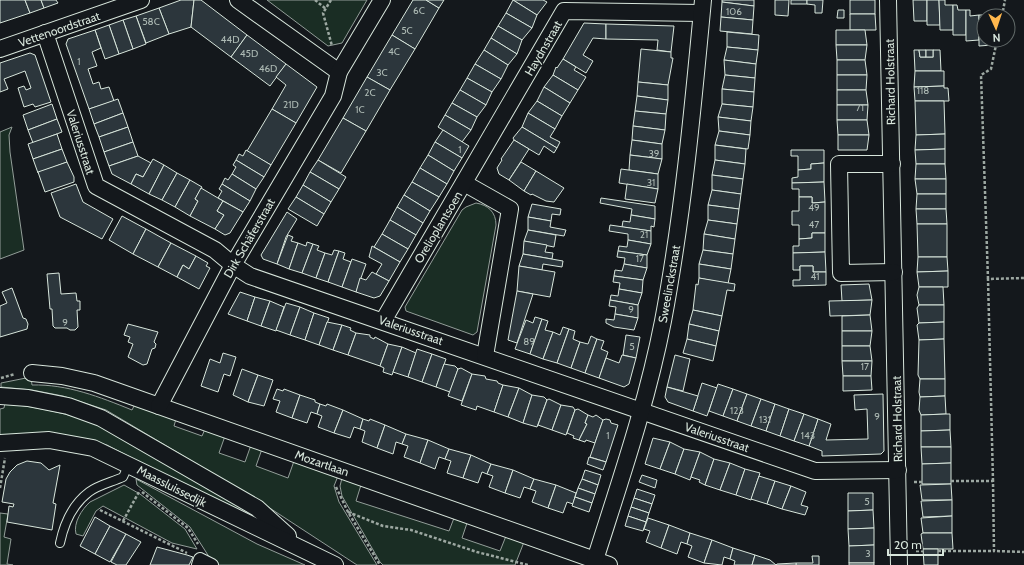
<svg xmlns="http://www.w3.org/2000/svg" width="1024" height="565" font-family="Cabin,sans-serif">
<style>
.green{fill:#1a2d24;stroke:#939e99}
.building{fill:#2c363c;stroke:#d8e6dc}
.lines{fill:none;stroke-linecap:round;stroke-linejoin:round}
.service-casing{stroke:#d8e6dc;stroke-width:10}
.pedestrian-casing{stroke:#d8e6dc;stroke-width:14}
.minor-casing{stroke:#d8e6dc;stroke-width:18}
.path{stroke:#9da8a2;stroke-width:2.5;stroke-dasharray:3 2;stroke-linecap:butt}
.service{stroke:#14181c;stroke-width:8}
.pedestrian{stroke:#14181c;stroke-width:12}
.minor{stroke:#14181c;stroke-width:16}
.labels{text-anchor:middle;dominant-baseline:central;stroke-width:3;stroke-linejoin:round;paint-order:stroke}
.number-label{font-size:10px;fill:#adbab4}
.street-label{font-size:12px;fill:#d8e6dc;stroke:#14181c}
</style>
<rect width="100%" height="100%" fill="#14181c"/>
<g class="green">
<path d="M267,0h100l-25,43 -14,3z"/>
<path d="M12,127l-3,8 1,17 14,98 -24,9v-127z"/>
<path d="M476,203c12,2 20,9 20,22l-19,107 -4,3 -67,-24 -1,-4 57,-97 4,-3z"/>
<path d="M31,377l1,8c35,-1 68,12 100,25l3,-6 41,15 -2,7 28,10 3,-7 20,7 -6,17 26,9 6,-17 11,4 -6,17 32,12 6,-17 44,15 -4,10 5,16 38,63h-20l-98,-64 -153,-91 -43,-14 -31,-6 -31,-3v-4z"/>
<path d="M5,403c35,5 65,10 98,24l157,92 -3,5 -150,-79 -27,-7 -80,-1v-28l4,-1z"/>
<path d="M342,478l19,7 -5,16 93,30 5,-13 13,5 -5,15 38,13 6,-15 18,6 -9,23h-132l-3,-3 -38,-66 -2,-10z"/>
<path d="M136,479l121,65 48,21h-88l-4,-2 -23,-36 -53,-42z"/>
<path d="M124,485l16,9 45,35 12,20 -25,-6 -69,-37 -7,5 -13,25 -7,-2c-3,-11 6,-25 14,-32z"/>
<path d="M0,513l8,1 -4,23 7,2 -4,25 6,1h-13z"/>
</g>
<g class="building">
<path d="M0,0h25l5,13 -30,10z"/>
<path d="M25,0h16l3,8 -14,5z"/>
<path d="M41,0h15l2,3 -14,5z"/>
<path d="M181,0h13l-3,27 -22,7 -10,-26z"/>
<path d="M194,0h7l46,35 -16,22 -40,-30z"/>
<path d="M413,0h13l13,8 -24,41 -23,-14z"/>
<path d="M426,0h18l-5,8z"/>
<path d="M513,0h30l4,2 -10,13z"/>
<path d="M513,0l24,15 -5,13 -26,-15z"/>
<path d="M722,0h32v6l-32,-4z"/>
<path d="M775,0h14l-1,16 -13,-1z"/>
<rect x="791" y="0" width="16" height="4"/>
<path d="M807,0h16l-1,13h-7v-8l-8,-1z"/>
<rect x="850" y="0" width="25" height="14"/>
<path d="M913,0h14v21h-13z"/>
<path d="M927,0h12l1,25h-13z"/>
<path d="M939,0h6v5h8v25h-13z"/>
<path d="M722,2l32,4 -1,14 -32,-3z"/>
<path d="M953,5h4l1,5h8v25h-13z"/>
<path d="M159,8l10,26 -23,9 -10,-27z"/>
<path d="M838,10h6v8h-7z"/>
<path d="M966,10h4v6l9,-1v25l-13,1z"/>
<path d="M506,13l26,15 -10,12 -24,-14z"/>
<path d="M850,14h25l1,16h-26z"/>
<path d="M979,15h4l1,25h8v5l-13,1z"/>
<path d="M136,16l10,28 -13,5 -10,-29z"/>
<path d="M721,17l32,3 -1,14 -32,-3z"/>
<path d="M123,20l10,29 -14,5 -10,-29z"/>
<path d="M584,23l22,1v15l-13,-1 -10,17 10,6 -7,12 -23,-14z"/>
<path d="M606,24l68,2 -3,26 -14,-2 1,-10 -52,-1z"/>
<path d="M109,25l10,29 -14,5 -10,-29z"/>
<path d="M498,26l24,14 -5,14 -26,-16z"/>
<path d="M95,30l6,18 -9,4 5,14 -9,3 5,15 6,-2 2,7 8,-2 5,14 -25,8 -23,-65 2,-5z"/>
<path d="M836,30h29l2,15h-31z"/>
<path d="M727,32l32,3 -1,15 -31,-3z"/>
<path d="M247,35l39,29 -16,22 -39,-29z"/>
<path d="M392,35l23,14 -25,41 -23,-13z"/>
<path d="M491,38l26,16 -9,11 -24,-15z"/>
<path d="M836,45h31l-2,15h-28z"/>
<path d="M727,47l31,3 -2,14 -32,-4z"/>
<path d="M641,49l30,3v6h2l-5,27 -30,-3z"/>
<path d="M484,50l24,15 -7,14 -26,-15z"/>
<path d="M914,50h5l1,7h13v-7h7l1,21h-26z"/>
<path d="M919,50h7v7h-6z"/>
<rect x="926" y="50" width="7" height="7"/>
<path d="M30,53l5,2 16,47 -16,5 -2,-3 -9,3 -6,-19 6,-2 2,4 5,-2 -6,-17 -21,8 4,10 -8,3v-29z"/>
<path d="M563,59l13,8 -2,3 12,7 -8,13 -25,-15 3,-8 1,1z"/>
<path d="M724,60l32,4 -1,14 -30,-3z"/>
<path d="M837,60h28l2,15h-30z"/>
<path d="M286,64l31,23 -21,36 -24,-14 14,-24 -10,-8z"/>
<path d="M475,64l26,15 -9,13 -25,-14z"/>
<path d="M915,71h29v15l-30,1z"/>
<path d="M553,75l25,15 -8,13 -26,-16z"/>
<path d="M725,75l30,3 -1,14 -32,-3z"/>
<path d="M837,75h30l-1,15h-29z"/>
<path d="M367,77l23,13 -24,41 -23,-13z"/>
<path d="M467,78l25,14 -6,13 -26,-15z"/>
<path d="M638,82l30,3v15l-31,-4z"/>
<path d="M944,86v2h4l1,13h-34l-1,-14z"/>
<path d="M544,87l26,16 -8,13 -25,-15z"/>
<path d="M722,89l32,3 -1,15 -31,-3z"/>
<path d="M460,90l26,15 -9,12 -25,-14z"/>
<path d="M837,90h29l2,15h-31z"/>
<path d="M637,96l31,4 -2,14 -31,-3z"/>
<path d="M118,99l5,14 -29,11 -5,-15z"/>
<path d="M537,101l25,15 -7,13 -27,-16z"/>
<path d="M915,101h29l1,33 -29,1z"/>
<path d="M452,103l25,14 -6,13 -26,-15z"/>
<path d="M52,104l5,15 -29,11 -5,-15z"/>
<path d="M722,104l31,3 -2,14 -33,-4z"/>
<path d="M837,105h31l-1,15h-30z"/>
<path d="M272,109l24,14 -25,42 -24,-14z"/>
<path d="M635,111l31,3 -1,16 -32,-4z"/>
<path d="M123,113l5,14 -29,10 -5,-13z"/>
<path d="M528,113l27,16 -5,8 10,5 -3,6 -35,-21z"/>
<path d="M445,115l26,15 -9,12 -24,-15z"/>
<path d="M718,117l33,4 -1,14 -31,-4z"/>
<path d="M343,118l23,13 -25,42 -23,-13z"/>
<path d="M57,119l5,13 -29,11 -5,-13z"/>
<path d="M837,120h30l2,15h-31z"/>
<path d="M633,126l32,4 -3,14 -30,-4z"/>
<path d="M128,127l5,15 -29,10 -5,-15z"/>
<path d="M522,127l35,21 -3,5 -10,-7 -5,9 -25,-15 -1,-2z"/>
<path d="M443,130l26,16 -7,12 -27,-16z"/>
<path d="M719,131l31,4 -2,14 -33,-4z"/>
<path d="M57,134l5,15 -29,10 -5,-15z"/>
<path d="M945,134v15l-30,1 1,-15z"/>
<path d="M838,135h31l-2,15h-29z"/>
<path d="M514,140l15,9 -20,31 -10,-6 -2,-6 5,-8 -1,-1z"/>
<path d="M632,140l30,4v15l-32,-4z"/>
<path d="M133,142l5,14 -29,10 -5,-14z"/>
<path d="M435,142l27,16 -8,13 -26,-16z"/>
<path d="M715,145l31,4 -1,15 -30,-4z"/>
<path d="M62,149l5,13 -29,11 -5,-14z"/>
<path d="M945,149v15h-29l-1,-14z"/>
<path d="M246,150l25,15 -7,12 -28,-17 3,-6 4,2z"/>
<path d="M791,150h33v13l-13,1v5l-13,1v-14h-7z"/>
<path d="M428,155l26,16 -7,13 -27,-16z"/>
<path d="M630,155l32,4 -4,15 -29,-4z"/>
<path d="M138,156l13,7 -8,14 -7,-3 -5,10 -19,-10 -3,-8z"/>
<path d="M153,159l11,6 -15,29 -18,-10 5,-10 7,3z"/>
<path d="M236,160l28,17 -8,12 -24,-15 4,-7 -3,-2z"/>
<path d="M318,160l28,17 -7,12 -29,-17z"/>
<path d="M715,160l30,4 -2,15 -31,-4z"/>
<path d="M67,162l7,15v5l-29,10 -7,-20z"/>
<path d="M521,162l15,9 -12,20 -15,-11z"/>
<path d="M824,163v19l-32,1v-5l6,-1v-7l13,-1v-5z"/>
<path d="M916,164h29l1,15h-31z"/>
<path d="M164,165l13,8 -15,27 -13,-6z"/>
<path d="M420,168l27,16 -8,13 -27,-15z"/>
<path d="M621,169l37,5v15l-39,-6z"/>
<path d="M536,171l28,17 -10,14 -8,-1 -14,-7 -1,1 -7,-4z"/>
<path d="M310,172l29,17 -8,13 -28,-17z"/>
<path d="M177,173l13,7 -15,27 -13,-7z"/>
<path d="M232,174l24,15 -6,12 -28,-17 3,-6 3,2z"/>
<path d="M712,175l31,4 -2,15 -29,-4z"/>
<path d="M915,179h31v15h-29z"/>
<path d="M190,180l12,7 -7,12 3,2 -8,15 -15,-9z"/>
<path d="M412,182l27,15 -9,14 -26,-16z"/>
<path d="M824,182l1,20 -13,1v-6h-13v-8h-7v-6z"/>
<path d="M76,184l7,18 30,17 -11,20 -42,-22 -9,-24z"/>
<path d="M222,184l28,17 -7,11 -25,-14 4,-7 -3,-2z"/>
<path d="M627,184l31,5 -3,14 -30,-4z"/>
<path d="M303,185l28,17 -7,12 -28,-17z"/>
<path d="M201,188l22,13 -6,10 7,4 -9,14 -25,-13 8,-15 -3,-2z"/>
<path d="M712,190l29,4 -2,15 -31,-4z"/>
<path d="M917,194h29v15h-30z"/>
<path d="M404,195l26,16 -7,12 -26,-16z"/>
<path d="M296,197l28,17 -7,12 -29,-17z"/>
<path d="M799,197h13v6l13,-1v31h-13v5l-13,1v-14h-7v-14h7z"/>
<path d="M601,198l54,8v13l-24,-4 1,-6 -32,-6z"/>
<path d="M223,201l20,11 -13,21 -5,2 -10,-6 9,-14 -7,-4z"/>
<path d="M532,204l29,5 -1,6 -8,-1 -1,7 -23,-4z"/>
<path d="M708,205l31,4 -2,15 -29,-4z"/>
<path d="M397,207l26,16 -7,12 -26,-15z"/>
<path d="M916,209h30l1,15h-30z"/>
<path d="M287,212l10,7 -11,18 -9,27 -14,-5 -2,-4z"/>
<path d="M631,215l24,4 -1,8 -3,-1v5l-29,-4 1,-6 7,1z"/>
<path d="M122,216l24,13 -13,25 -24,-14z"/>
<path d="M528,217l23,4 -1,6 16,3 -2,6 -36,-6z"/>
<path d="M390,220l26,15 -8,14 -26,-15z"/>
<path d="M708,220l29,4 -2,15 -31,-5z"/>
<path d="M917,224h30v33h-29z"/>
<path d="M610,225l41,6v13l-23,-4v-6l-19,-3z"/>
<path d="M146,229l25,14 -13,24 -25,-13z"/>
<path d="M528,230l28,5 -2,12 -30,-6z"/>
<path d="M812,233h13v19l-32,1v-7h6v-7l13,-1z"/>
<path d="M382,234l26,15 -8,13 -26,-15z"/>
<path d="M704,234l31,5 -2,15 -30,-4z"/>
<path d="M288,235l5,2 -2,4 7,2 -9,26 -12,-5z"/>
<path d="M628,240l23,4 -4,11 -29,-4 1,-5 8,1z"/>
<path d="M524,241l23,4 -2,7 8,1 -1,6 -29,-5z"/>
<path d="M307,242l6,2 -11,29 -13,-4 9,-26 8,3z"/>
<path d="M171,243l25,13 -7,13 -6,-4 -6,12 -19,-10z"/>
<path d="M313,244l6,2 -2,4 8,3 -9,25 -14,-5z"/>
<path d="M372,246l28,16 -11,19 -13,-7 6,-10 -13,-7z"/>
<path d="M334,250l5,1 -11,31 -12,-4 9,-25 7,2z"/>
<path d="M703,250l30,4 -2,15 -32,-5z"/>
<path d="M339,251l6,2 -2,6 8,3 -9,25 -14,-5z"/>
<path d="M618,251l29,4v13l-23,-4 1,-6 -8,-1z"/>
<path d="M825,252l1,20h-13v-6h-13v4h-7v-17z"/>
<path d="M523,254l40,7 -1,6 -19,-3 -1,6 -23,-4z"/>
<path d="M196,256l12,7 -2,3 4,2 -11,21 -22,-12 6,-12 6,4z"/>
<path d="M918,257h29l1,14 -31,1z"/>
<path d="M352,259l14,5 -10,28 -14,-5z"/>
<path d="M624,264l23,4 -4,12 -29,-4 1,-6 7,1z"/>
<path d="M699,264l32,5 -3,15 -29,-6z"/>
<path d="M519,266l36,6 -5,25 -33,-6z"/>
<path d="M800,266h13v6h13v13l-33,1v-6h7z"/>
<path d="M948,271v16h-29l-2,-15z"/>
<path d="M372,272l17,9 -9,15 -6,2 -18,-6 4,-14 6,2z"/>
<path d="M59,273l2,21 15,-1 1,8h3v9h-3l1,17 -3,3h-5l-3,-2h-12l-2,-2 -1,-17h-2l-3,-35z"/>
<path d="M614,276l29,4 -1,13 -23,-4 1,-6 -7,-1z"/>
<path d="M699,278l36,6 -1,7 -7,-1 -5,26 -29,-6 3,-26 2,1z"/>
<path d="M869,284l3,16 -30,1 -1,-16z"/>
<path d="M919,287h24l1,18h-25l-2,-10z"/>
<path d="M12,288l11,30 3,1 2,5 -1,5 -27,8v-31l7,-3 -5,-11z"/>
<path d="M619,289l23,4 -4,12 -28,-5 1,-5 7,1z"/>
<path d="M517,291l16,3 -16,49 -9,-3z"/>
<path d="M240,292l15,5 -8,24 -19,-7z"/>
<path d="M255,297l15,4 -9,25 -14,-5z"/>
<path d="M610,300l28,5v13l-23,-4 1,-7 -7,-1z"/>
<path d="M872,300l-2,15 -40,1 -1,-15z"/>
<path d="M270,301l14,6 -8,24 -15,-5z"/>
<path d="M286,303l14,4 -10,28 -14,-5z"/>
<path d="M919,305h25v17l-25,1 -2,-15z"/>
<path d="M300,307l14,6 -9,27 -15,-5z"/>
<path d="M693,310l29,6 -3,15 -30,-7z"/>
<path d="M314,313l15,5 -10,27 -14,-5z"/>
<path d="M615,314l23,4 -4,12 -20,-3 -8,-4v-4l8,1z"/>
<path d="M870,315l2,16h-30v-15z"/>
<path d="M535,317l7,2 -12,35 -15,-5 11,-29 7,3z"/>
<path d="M542,319l6,2 -3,9 8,2 -10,27 -13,-5z"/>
<path d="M327,322l15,3 -9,25 -14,-5z"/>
<path d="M944,322v17l-25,1 -2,-15 2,-2z"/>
<path d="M128,324l30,8 -4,10 2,2 -1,4 -3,1 -5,15 -4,1 -15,-8 5,-13 -5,-2 2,-5 -6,-2z"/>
<path d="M689,324l30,7 -3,15 -29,-7z"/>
<path d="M342,325l9,3 -1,2 6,3 -8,22 -15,-5z"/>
<path d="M563,327l6,2 -12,34 -14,-4 10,-27 7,3z"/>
<path d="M569,329l6,2 -2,8 7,3 -9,26 -14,-5z"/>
<path d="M842,331h30l-2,15h-28z"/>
<path d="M356,333l14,2v2l4,2 1,-2 13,7 -8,22 -32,-11z"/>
<path d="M626,335l14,2 -4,21 -13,-3z"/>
<path d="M591,336l6,3 -12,34 -14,-5 9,-26 8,2z"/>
<path d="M597,339l7,2 -3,8 7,3 -9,26 -14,-5z"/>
<path d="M687,339l29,7 -3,15 -30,-8z"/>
<path d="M944,339l1,40h-25l-2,-4 1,-35z"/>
<path d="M388,344l14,3 -10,28 -9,-3 1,-4 -4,-2z"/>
<path d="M842,346h28l2,15h-30z"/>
<path d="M402,347l14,6 -8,24 -15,-5z"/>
<path d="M417,349l15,5 -10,28 -14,-5z"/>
<path d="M223,353l13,4 -6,19 -6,-2 -6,18 -17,-6 9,-27 10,4z"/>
<path d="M432,354l14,5 -10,28 -14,-5z"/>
<path d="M622,355l14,3 -7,26 -5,3 -25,-9 7,-20 13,5z"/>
<path d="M675,355l15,4 -7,32 -16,-4z"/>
<path d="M842,361h30l-1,15h-28z"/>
<path d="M444,364l11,2 3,3 -8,23 -14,-5z"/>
<path d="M461,368l11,6 -10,27 -14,-5 10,-27z"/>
<path d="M242,369l16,6 -10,27 -15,-7z"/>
<path d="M472,374l13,2 1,3 11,2 1,2 5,2 -9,27 -17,-6 -1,4 -15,-5z"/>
<path d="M258,375l15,5 -9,26 -16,-4z"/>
<path d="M843,376h28l1,14 -29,1z"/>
<path d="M920,379h25v17l-25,1 -1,-5z"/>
<path d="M702,383l15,5 -10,28 -14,-5z"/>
<path d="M718,384l15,5 -10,27 -14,-5z"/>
<path d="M503,385l16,3 -11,29 -14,-5z"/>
<path d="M667,387l31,9 -5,15 -25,-9 -3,-5z"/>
<path d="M519,388l13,7 -9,28 -15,-6z"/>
<path d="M277,389l6,2 1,-2 16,6 -8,23 -16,-6 4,-11 -7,-2z"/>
<path d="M733,389l14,5 -10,27 -14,-5z"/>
<path d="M747,394l14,5 -10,27 -14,-5z"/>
<path d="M883,394l1,57 -3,3 -59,2v-5l-13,-5 9,-27 13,5 -5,16 42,-1 -1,-30 -12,1 -1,-15z"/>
<path d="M300,395l15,5v2l5,2 -3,10 -6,-2 -4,11 -15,-5z"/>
<path d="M532,395l12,2 3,3 -10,27 -14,-4z"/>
<path d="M945,396l1,18 -25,1 -2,-5 1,-13z"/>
<path d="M549,399l12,6 -9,25 -14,-5 9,-25z"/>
<path d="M761,399l14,5 -9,27 -15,-5z"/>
<path d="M320,404l6,2 1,-2 16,6 -9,23 -16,-6 4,-11 -5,-2z"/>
<path d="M775,404l14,5 -9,27 -14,-5z"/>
<path d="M561,405l12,2 2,3 -9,25 -14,-5z"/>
<path d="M578,409l10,6 -3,8 2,1 -8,16 -6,-2 1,-2 -7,-3 8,-23z"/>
<path d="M789,409l15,5 -10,27 -14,-5z"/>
<path d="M343,410l20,9 -3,10 -6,-2 -4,11 -16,-5z"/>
<path d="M804,414l14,5 -9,27 -15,-5z"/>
<path d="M946,414h4v16l-29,1v-16z"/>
<path d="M588,415l5,2 3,-2 7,5 -8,23 -9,-3 -1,2 -6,-2 8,-16 -2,-1z"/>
<path d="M363,419l6,2 1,-2 15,6 -8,23 -15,-6 3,-11 -5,-2z"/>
<path d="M606,419l4,1 1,3 7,2 -12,37 -16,-5 13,-37z"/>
<path d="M385,425l21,9 -4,10 -6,-2 -3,12 -16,-6z"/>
<path d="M950,430l1,17h-30v-16z"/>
<path d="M406,434l22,6 -8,23 -16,-6 4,-11 -6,-2z"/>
<path d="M653,438l17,4 -10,27 -15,-5z"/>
<path d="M428,440l21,9 -4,10 -6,-2 -4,12 -15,-6z"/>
<path d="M670,442l14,7 -9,25 -15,-5z"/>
<path d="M921,447h30v16l-29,1z"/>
<path d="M449,449l22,6 -8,23 -16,-5 4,-12 -6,-2z"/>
<path d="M684,449l16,3 -10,28 -15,-6z"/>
<path d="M700,452l14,7 -9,26 -6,-3 1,-2 -9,-3z"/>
<path d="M471,455l20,9 -4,10 -5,-2 -4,11 -15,-5z"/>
<path d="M589,457l17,5 -3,8 -16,-6z"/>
<path d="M714,459l16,4 -10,27 -15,-5z"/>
<path d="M27,461l14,2 8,7 11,-5 -7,38 3,1 -4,26 -45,-8 2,-16 4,1 1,-3 -12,-2 4,-23 4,-7 7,-7z"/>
<path d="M730,463l15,6 -9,26 -16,-5z"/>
<path d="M951,463v21h-29v-20z"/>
<path d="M491,464l22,6 -8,23 -16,-6 4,-11 -6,-2z"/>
<path d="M745,469l15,4 -9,27 -15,-5z"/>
<path d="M513,470l21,9 -4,10 -6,-2 -4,11 -15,-5z"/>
<path d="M585,470l16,5 -3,10 -16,-6z"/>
<path d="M642,475l15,5 -2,8 -16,-6z"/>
<path d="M759,476l16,5 -8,23 -16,-5z"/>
<path d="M534,479l22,6 -8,23 -16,-6 4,-11 -6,-2z"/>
<path d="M582,479l16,6 -3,9 -17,-6z"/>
<path d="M775,481l16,5 -9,23 -15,-5z"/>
<path d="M951,484l1,16h-30l-2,-15z"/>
<path d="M556,485l20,8 -3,11 -6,-2 -4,11 -15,-5z"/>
<path d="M791,486l15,6 -5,13 7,2 -3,8 -23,-6z"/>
<path d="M578,488l17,6 -3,9 -17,-6z"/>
<path d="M637,489l18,6 -3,9 -18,-6z"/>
<path d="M848,493h25v17l-25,1z"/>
<path d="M575,497l17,6 -3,9 -17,-6z"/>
<path d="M634,498l18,6 -3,9 -18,-6z"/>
<path d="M952,500v16l-29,1 -2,-16z"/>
<path d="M631,507l18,6 -3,9 -18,-6z"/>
<path d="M873,510l1,18 -26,1v-18z"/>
<path d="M628,516l18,6 -3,9 -18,-5z"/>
<path d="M952,516v17h-29l-2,-15z"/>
<path d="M95,517l15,9 -15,28 -15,-8z"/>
<path d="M648,518l21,7 -8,23 -15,-6 4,-11 -6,-2z"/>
<path d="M669,525l21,8 -3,11 -6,-2 -4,12 -16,-6z"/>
<path d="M110,526l16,8 -16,28 -15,-8z"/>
<path d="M874,528v17l-25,1 -1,-17z"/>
<path d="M690,533l22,7 -8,23 -16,-6 4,-11 -5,-2z"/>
<path d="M923,533h29l1,16h-30l-2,-15z"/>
<path d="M126,534l15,8 -15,23h-9l-6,-3z"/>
<path d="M712,540l21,8 -3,11 -6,-2 -2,8 -18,-2z"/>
<path d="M874,545v18h-25v-17z"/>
<path d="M157,547l30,8 6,2 -4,8h-39z"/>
<path d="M733,548l22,7 -3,10h-18l1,-4 -5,-2z"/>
<path d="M923,549h15v16h-14z"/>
<path d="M755,555l15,5 6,5h-24z"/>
<path d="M812,556h7v9h-23v-2h17z"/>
<path d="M796,563v2h-20l1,-1z"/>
<rect x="849" y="563" width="25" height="2"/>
</g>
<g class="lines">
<defs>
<path id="service" d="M60,543c4,-19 13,-39 29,-51 9,-7 23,-10 34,-15l6,-13"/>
<path id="pedestrian" d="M198,565l2,-6 12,6"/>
<g id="minor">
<path d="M238,0l101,72"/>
<path d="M888,0l11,565"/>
<path d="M45,33l51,153 119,64 18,15 17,11 565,195 83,-1"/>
<path d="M0,49l141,-49"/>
<path d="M892,164h-53l2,109 53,-1"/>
<path d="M464,183l46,26 -25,147"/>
<path d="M383,321l181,-310 137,2"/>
<path d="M32,373l30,3 32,7 515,182"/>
<path d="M0,396l28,2 40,8 33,12 156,90 31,28"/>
<path d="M159,406l74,-141 100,-169 6,-24 43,-72"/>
<path d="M0,443l49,-3 44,8 242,117"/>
<path d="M595,560c25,-79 52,-157 68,-239 20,-106 30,-214 40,-321"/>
</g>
</defs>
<use href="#service" class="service-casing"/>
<use href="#pedestrian" class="pedestrian-casing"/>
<use href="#minor" class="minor-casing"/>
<g class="path">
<path d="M315,0l11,9"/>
<path d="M331,0l-8,13 9,33"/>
<path d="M1002,16l3,-16"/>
<path d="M988,279l-7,-204 10,-6 6,-29"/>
<path d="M1,378l14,-4"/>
<path d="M951,481h42l1,70 30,1"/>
<path d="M993,481l-5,-202 36,-1"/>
<path d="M914,482h8"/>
<path d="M336,487l12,25 32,53"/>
<path d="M0,488l5,-30"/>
<path d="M142,492l46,36 10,16"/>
<path d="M100,510l87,43"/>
<path d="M348,512l35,14 28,4 66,22 51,13"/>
<path d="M123,521l17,-31"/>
<path d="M916,551h7"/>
<path d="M938,551h56"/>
</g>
<use href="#service" class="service"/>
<use href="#pedestrian" class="pedestrian"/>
<use href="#minor" class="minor"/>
</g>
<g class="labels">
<g class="number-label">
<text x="419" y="10">6C</text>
<text x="734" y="11">106</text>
<text x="151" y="21">58C</text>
<text x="407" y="30">5C</text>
<text x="230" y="39">44D</text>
<text x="394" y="51">4C</text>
<text x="249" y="53">45D</text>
<text x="79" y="61">1</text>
<text x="268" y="68">46D</text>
<text x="382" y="72">3C</text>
<text x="923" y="90">118</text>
<text x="370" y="92">2C</text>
<text x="291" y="104">21D</text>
<text x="860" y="107">71</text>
<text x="360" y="109">1C</text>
<text x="460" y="149">1</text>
<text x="654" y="153">39</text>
<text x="651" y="182">31</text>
<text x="814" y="207">49</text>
<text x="814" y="224">47</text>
<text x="644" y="234">21</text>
<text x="640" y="258">17</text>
<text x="815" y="276">41</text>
<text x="631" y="309">9</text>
<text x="65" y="322">9</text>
<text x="529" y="341">89</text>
<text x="632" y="346">5</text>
<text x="865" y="366">17</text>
<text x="737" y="410">123</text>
<text x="877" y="416">9</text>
<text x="765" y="419">131</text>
<text x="608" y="435">1</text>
<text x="808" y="435">143</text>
<text x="867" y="501">5</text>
<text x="868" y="553">3</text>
</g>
<g class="street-label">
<text transform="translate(59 29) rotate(-19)">Vettenoordstraat</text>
<text transform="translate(543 48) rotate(-60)">Haydnstraat</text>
<text transform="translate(890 82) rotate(-91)">Richard Holstraat</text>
<text transform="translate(81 142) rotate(72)">Valeriusstraat</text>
<text transform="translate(438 227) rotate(-59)">Orelioplantsoen</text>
<text transform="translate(249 238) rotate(-60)">Dirk Schäferstraat</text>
<text transform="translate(669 284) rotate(-80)">Sweelinckstraat</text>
<text transform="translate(411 330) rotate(19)">Valeriusstraat</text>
<text transform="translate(897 419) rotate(-91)">Richard Holstraat</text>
<text transform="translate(717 437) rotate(19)">Valeriusstraat</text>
<text transform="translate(322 463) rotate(19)">Mozartlaan</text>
<text transform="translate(172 486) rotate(27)">Maassluissedijk</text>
</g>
</g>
<g transform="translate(996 28) rotate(177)"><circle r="19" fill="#14181c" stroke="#626a69"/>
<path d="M0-3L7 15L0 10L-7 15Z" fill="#ffb74d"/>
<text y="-6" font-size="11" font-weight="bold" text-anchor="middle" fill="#d8e6dc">N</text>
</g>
<path d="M888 549v6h55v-6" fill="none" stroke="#d8e6dc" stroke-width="2"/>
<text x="894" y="549" font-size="12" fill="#d8e6dc" stroke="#14181c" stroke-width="3" paint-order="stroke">20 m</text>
</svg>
